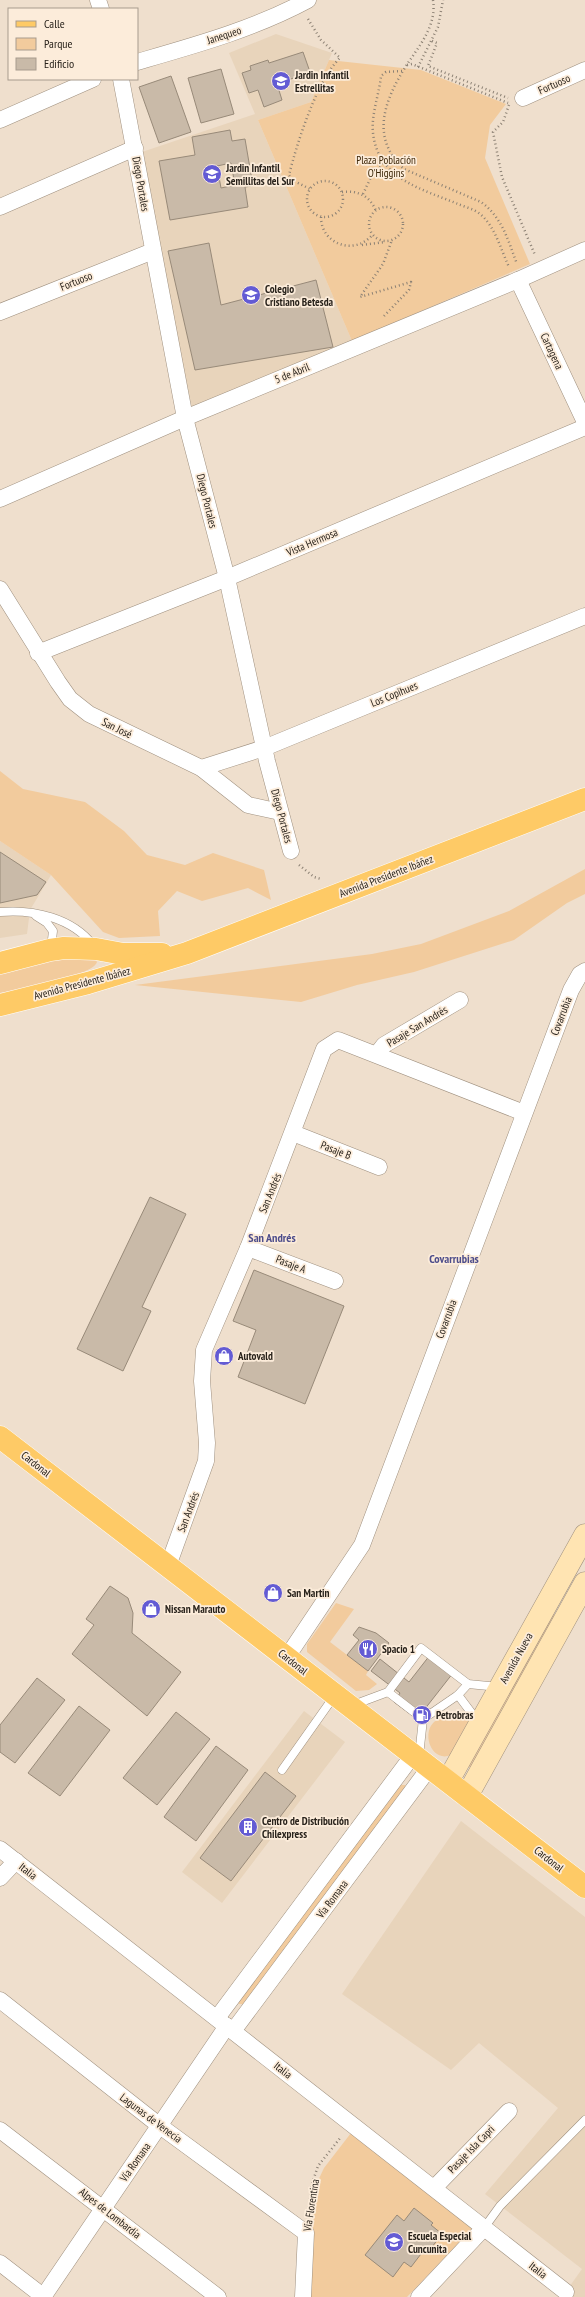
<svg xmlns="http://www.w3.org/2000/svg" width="585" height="2297" font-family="'PT Sans Narrow',sans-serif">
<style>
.built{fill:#e8d4bb}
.green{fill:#f2cb9d}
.building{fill:#c9baa8;stroke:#988a79;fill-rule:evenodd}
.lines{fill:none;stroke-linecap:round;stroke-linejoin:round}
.lane-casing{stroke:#9f907f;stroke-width:9}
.street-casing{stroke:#9f907f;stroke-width:17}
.secondary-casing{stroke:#9f907f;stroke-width:23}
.primary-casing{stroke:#fff;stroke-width:23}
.path{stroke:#8c8174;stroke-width:2.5;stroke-dasharray:1 3;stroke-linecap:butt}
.lane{stroke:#fff;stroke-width:8}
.street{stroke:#fff;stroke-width:16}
.secondary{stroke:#ffe4b2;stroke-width:22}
.primary{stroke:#feca66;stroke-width:22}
.labels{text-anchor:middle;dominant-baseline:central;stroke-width:3.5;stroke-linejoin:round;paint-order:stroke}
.street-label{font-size:11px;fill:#28221b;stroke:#fcecda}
.poi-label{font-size:11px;font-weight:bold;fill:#28221b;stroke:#fcecda;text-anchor:start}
.park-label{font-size:11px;fill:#3b2506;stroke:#fcecda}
.neighbourhood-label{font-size:12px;font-weight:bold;fill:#4d4d8b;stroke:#fcecda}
</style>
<rect width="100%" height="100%" fill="#efdfcd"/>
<g class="built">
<path d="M276,34l56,19 -21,49 -53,18 94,221 -160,67 -53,-255 116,-39 -26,-61z"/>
<path d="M0,841l51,34 -21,35 -3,24 -27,4z"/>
<path d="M304,1711l41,31 -123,161 -40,-31z"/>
<path d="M461,1821l124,96v380h-23l20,-28 -97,-75 73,-86 -79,-65 -28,27 -109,-76z"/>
</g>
<g class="green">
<path d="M329,60l92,10 85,34 -16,21 -5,33 45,106 -178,77 -94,-221 53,-18z"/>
<path d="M0,771l23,18 62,13 39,29 23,24 38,10 28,-12 51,17 7,30 -23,-12 -46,13 -25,-10 -19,20 2,25 -41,2 -16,-6 -52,-57 -51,-34z"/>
<path d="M585,869v25l-18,9 -53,37 -100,32 -57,13 -56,17 -166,-17 237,-31 49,-10 88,-33z"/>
<path d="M59,958l36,1 2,3c-5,15 -80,27 -97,31v-21z"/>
<path d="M336,1603l18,6 -24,33 38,29 -2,4 11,9 -8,6 -13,1 -49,-39v-8z"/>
<path d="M553,1612l2,4 -84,151h-2l-2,-3z"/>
<path d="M463,1711l7,10 -19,34c-19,8 -30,-21 -17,-33 8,-7 21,-3 29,-11z"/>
<path d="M401,1785h4l1,3 -163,216h-4l-1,-3z"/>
<path d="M351,2133l122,95 -66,69h-100l9,-112 8,-17z"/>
</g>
<g class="building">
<path d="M303,52l7,20 -33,12 5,16 -18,7 -6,-17 -9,3 -7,-20 9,-3 -1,-4 18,-6 1,3z"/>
<path d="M221,69l13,45 -33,9 -13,-45z"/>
<path d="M171,76l20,56 -32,11 -20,-56z"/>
<path d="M230,130l2,11 13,-2 8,47 -8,1 3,20 -78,13 -11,-59 36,-6 -3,-18zM231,163l4,22 -14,3 -4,-22z"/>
<path d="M209,243l12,62 95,-25 17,67 -138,23 -27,-119z"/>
<path d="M0,852l46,30 -9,13 -37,8z"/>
<path d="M150,1197l36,17 -44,93 9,4 -28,60 -46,-22z"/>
<path d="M254,1270l90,36 -39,98 -67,-27 18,-47 -23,-9z"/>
<path d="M110,1586l18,12 5,15 -1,20 49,39 -34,44 -75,-62 22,-29 -8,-6z"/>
<path d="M359,1627l17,6 13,10 -21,28 -21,-16 12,-15 -6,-5z"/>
<path d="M430,1655l23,18 -36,46 -23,-17 6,-9 -29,-22 9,-12 29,23z"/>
<path d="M37,1678l28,22 -50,63 -15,-11v-27z"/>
<path d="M79,1706l31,24 -50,66 -32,-23z"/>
<path d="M176,1712l34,27 -53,66 -34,-27z"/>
<path d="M216,1746l32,24 -52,71 -32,-24z"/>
<path d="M265,1772l31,24 -65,85 -31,-23z"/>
<path d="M414,2208l19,15 -2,2 11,9 -14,18 -4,-2 -13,17 -7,-5 -11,15 -28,-22 32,-40 7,6z"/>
</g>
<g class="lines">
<defs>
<g id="lane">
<path d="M0,912c34,-3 72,6 93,33"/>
<path d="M36,916l11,7 6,8 -2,17"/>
<path d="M388,1692l35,27"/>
<path d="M458,1695l21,28"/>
<path d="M353,1705l35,-13 33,-44 47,36 31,3"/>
<path d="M419,1756l4,-37 35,-24 10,-11"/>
<path d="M282,1770l53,-75"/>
<path d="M484,2228l16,-22 85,-86"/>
</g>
<g id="street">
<path d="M98,0l3,9"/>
<path d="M137,62c59,-17 117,-33 171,-62"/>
<path d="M121,79l64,339 42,160 40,183 24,90"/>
<path d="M523,98l62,-28"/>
<path d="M0,120l93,-41"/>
<path d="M0,207l135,-59"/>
<path d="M518,280l67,142"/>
<path d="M0,312l153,-61"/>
<path d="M0,499l185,-81 333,-138 67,-30"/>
<path d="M0,589l58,93 12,17 19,15 112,54 47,37 32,7"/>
<path d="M38,653l189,-75 358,-151"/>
<path d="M201,768l63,-20 321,-132"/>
<path d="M377,1054l7,-9 76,-45"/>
<path d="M293,1133l86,34"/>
<path d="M248,1248l87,33"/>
<path d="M168,1566l38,-105 1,-18 -5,-62 2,-31 44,-102 76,-199 14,-9 186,73"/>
<path d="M287,1657l75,-112 209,-555 9,-16 5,-3"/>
<path d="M0,1849l566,443"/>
<path d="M0,1878l16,-17"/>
<path d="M0,2000l160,126 146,107 -3,64"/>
<path d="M217,2018l196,-263"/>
<path d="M233,2031l197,-264"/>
<path d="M0,2130l218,167"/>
<path d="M434,2188l75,-77"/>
<path d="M0,2263l44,34"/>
<path d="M43,2297l184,-271"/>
<path d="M419,2297l65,-69"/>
</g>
<g id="secondary">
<path d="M448,1781l137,-246"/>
<path d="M467,1796l118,-213"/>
</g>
<g id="primary">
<path d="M0,963l50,-13 14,-2 32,1 27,5h39"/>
<path d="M0,1005l88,-22 99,-30 398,-154"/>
<path d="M0,1437l585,450"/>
</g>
</defs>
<use href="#lane" class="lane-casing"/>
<use href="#street" class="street-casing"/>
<use href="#secondary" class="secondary-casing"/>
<use href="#primary" class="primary-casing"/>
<g class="path">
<path d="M433,0c4,26 -14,46 -27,66 -22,35 -36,72 -2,103l77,33c21,15 27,38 36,62"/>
<path d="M308,19l13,21 19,18c-23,22 -43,85 -51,117l3,5 18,9"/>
<path d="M432,41l5,2 -9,23 80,32"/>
<path d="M407,65l5,-1 96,39"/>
<path d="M418,67l20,-40 5,-27"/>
<path d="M402,71l-16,1 -5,4c-2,19 -10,39 -8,57 5,46 49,56 85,71 7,3 16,5 22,10 15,12 21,36 29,53"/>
<path d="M509,105l-6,17 -10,10 9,45 33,78"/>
<circle cx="325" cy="199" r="18"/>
<path d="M342,192c16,-2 28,4 34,19"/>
<path d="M363,194l9,-19 12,-12"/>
<circle cx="386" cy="224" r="17"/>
<path d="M321,217c0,28 35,39 52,17"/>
<path d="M362,245l23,-3"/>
<path d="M384,316l25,-26 2,-8 -51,15 23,-33 9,-24"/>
<path d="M299,865l15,12 7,2"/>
<path d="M308,2215l4,-31 6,-18 23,-29"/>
</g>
<use href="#lane" class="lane"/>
<use href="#street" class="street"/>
<use href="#secondary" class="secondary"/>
<use href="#primary" class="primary"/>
</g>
<defs>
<symbol id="school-disc" viewBox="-11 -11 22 22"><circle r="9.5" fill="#635bd4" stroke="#fcecda"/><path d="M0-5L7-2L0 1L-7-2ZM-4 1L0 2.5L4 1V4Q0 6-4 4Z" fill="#fff"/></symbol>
<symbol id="shop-disc" viewBox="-11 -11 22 22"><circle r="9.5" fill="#635bd4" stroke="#fcecda"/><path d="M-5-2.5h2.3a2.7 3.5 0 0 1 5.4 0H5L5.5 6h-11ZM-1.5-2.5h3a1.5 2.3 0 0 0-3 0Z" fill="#fff"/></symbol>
<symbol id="restaurant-disc" viewBox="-11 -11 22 22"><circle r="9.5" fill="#635bd4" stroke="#fcecda"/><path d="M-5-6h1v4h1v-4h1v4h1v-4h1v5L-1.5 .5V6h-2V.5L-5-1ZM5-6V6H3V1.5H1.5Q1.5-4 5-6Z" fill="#fff"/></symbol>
<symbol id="fuel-disc" viewBox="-11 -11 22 22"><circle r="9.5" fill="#635bd4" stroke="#fcecda"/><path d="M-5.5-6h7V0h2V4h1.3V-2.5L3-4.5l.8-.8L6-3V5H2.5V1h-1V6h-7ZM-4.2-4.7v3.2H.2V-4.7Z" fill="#fff"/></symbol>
<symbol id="building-disc" viewBox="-11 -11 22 22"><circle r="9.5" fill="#635bd4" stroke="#fcecda"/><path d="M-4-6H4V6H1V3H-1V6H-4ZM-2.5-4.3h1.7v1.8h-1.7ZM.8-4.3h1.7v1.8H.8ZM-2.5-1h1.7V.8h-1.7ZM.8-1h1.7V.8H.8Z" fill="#fff"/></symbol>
</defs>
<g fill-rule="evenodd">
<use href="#school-disc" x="270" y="70" width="22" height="22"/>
<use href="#school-disc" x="201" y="163" width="22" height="22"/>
<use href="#school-disc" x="240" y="284" width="22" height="22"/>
<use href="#shop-disc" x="213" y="1345" width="22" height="22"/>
<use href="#shop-disc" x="262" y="1582" width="22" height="22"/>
<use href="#shop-disc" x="140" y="1598" width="22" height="22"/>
<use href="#restaurant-disc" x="357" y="1638" width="22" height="22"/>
<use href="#fuel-disc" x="411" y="1704" width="22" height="22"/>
<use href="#building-disc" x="237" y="1816" width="22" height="22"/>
<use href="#school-disc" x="383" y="2231" width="22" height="22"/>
</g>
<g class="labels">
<g class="street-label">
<text transform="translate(224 35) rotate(-18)">Janequeo</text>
<text transform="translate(554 84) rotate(-24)">Fortuoso</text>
<text transform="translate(141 184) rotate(80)">Diego Portales</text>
<text transform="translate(76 281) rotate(-22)">Fortuoso</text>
<text transform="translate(552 351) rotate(65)">Cartagena</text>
<text transform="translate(292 373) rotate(-22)">5 de Abril</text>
<text transform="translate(207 501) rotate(76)">Diego Portales</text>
<text transform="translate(312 542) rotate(-23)">Vista Hermosa</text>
<text transform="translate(394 694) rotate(-22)">Los Copihues</text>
<text transform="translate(117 728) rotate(26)">San José</text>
<text transform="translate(282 816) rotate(75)">Diego Portales</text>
<text transform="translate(386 876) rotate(-21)">Avenida Presidente Ibáñez</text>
<text transform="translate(82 983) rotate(-15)">Avenida Presidente Ibáñez</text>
<text transform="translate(561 1016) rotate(-69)">Covarrubia</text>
<text transform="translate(417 1026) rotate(-31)">Pasaje San Andrés</text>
<text transform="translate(336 1150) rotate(21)">Pasaje B</text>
<text transform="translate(270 1193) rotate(-68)">San Andrés</text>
<text transform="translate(291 1264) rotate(21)">Pasaje A</text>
<text transform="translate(446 1319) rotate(-70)">Covarrubia</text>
<text transform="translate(36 1464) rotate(38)">Cardonal</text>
<text transform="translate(188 1512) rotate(-69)">San Andrés</text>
<text transform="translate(516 1658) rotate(-61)">Avenida Nueva</text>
<text transform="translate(293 1662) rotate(38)">Cardonal</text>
<text transform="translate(549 1859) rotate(38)">Cardonal</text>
<text transform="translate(28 1871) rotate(38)">Italia</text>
<text transform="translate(332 1899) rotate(-53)">Vía Romana</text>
<text transform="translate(283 2070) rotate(38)">Italia</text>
<text transform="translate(151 2118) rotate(37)">Lagunas de Venecia</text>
<text transform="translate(471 2149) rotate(-46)">Pasaje Isla Capri</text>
<text transform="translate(135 2162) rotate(-55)">Vía Romana</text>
<text transform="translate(311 2205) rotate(-81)">Vía Florentina</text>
<text transform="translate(110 2213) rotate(38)">Alpes de Lombardía</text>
<text transform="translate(538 2270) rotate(38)">Italia</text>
</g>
<g class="poi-label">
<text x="295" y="75">Jardin Infantil<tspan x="295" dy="13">Estrellitas</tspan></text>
<text x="226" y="168">Jardin Infantil<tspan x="226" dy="13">Semillitas del Sur</tspan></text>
<text x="265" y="289">Colegio<tspan x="265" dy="13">Cristiano Betesda</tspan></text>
<text x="238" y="1356">Autovald</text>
<text x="287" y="1593">San Martin</text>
<text x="165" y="1609">Nissan Marauto</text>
<text x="382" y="1649">Spacio 1</text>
<text x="436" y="1715">Petrobras</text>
<text x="262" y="1821">Centro de Distribución<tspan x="262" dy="13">Chilexpress</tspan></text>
<text x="408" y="2236">Escuela Especial<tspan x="408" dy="13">Cuncunita</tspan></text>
</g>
<g class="park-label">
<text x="386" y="160">Plaza Población<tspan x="386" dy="13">O'Higgins</tspan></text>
</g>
<g class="neighbourhood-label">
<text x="272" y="1237">San Andrés</text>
<text x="454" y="1258">Covarrubias</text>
</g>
</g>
<rect x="8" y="8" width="130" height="72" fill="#fcecda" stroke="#a79b8e"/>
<rect x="16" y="21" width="20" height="6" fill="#feca66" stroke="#a79b8e"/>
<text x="44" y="28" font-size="12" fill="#28221b">Calle</text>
<rect x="16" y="38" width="20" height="12" fill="#f2cb9d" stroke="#a79b8e"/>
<text x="44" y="48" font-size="12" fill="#28221b">Parque</text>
<rect x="16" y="58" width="20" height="12" fill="#c9baa8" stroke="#a79b8e"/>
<text x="44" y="68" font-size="12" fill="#28221b">Edificio</text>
</svg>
